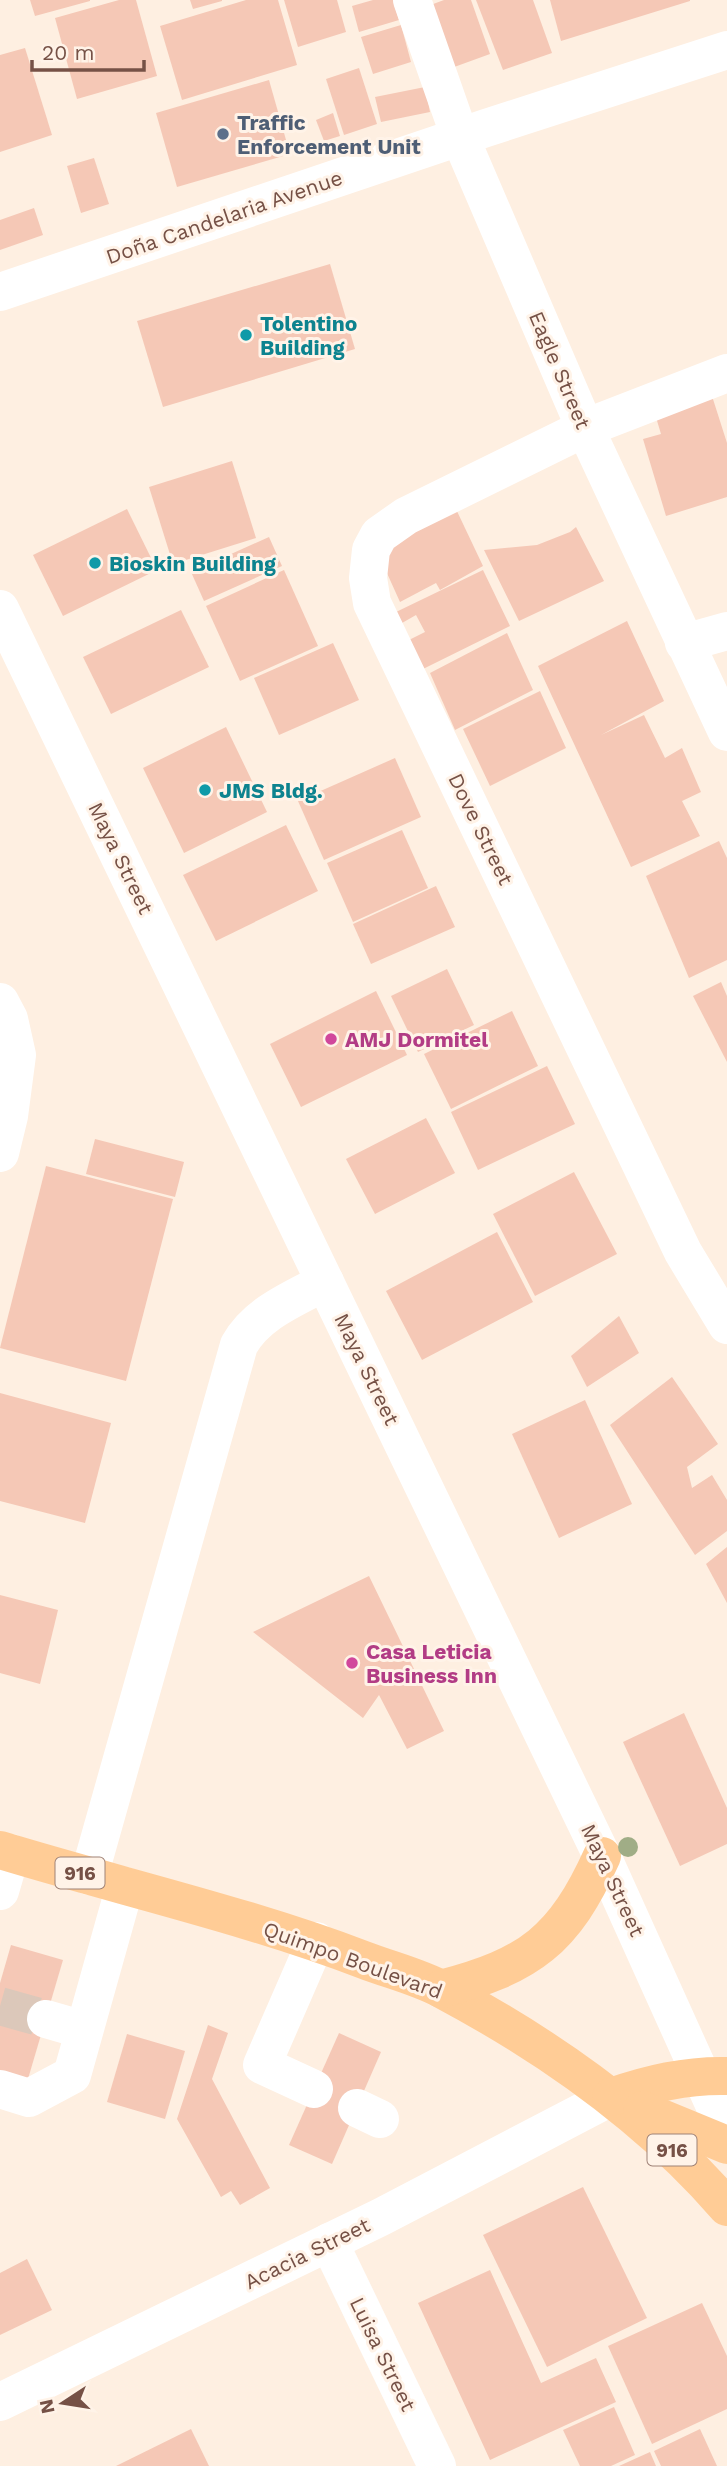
<svg xmlns="http://www.w3.org/2000/svg" width="727" height="2466" font-family="'Work Sans',sans-serif">
<style>
.building{fill:#f5c8b6}
.lines{fill:none;stroke-linecap:round;stroke-linejoin:round}
.minor-tunnel{stroke:#dcc8ba;stroke-width:38;stroke-dasharray:38 19;stroke-linecap:butt}
.minor{stroke:#fff;stroke-width:38}
.major{stroke:#ffcc96;stroke-width:38}
.tree{fill:#a0ad86}
.service-dot{fill:#5c6f8a;stroke:#fff3e8;stroke-width:2.5}
.culture-dot{fill:#0f9aa8;stroke:#fff3e8;stroke-width:2.5}
.hotel-dot{fill:#d1479c;stroke:#fff3e8;stroke-width:2.5}
.labels{text-anchor:middle;dominant-baseline:central;stroke-width:6;stroke-linejoin:round;paint-order:stroke}
.shield{fill:#fff3e8;stroke:#9f8277;stroke-width:2}
.shield-label{font-size:19px;font-weight:bold;fill:#765146}
.service-label{font-size:21px;font-weight:bold;fill:#4e5e75;stroke:#fff3e8;text-anchor:start}
.street-label{font-size:21px;fill:#765146;stroke:#fff3e8}
.culture-label{font-size:21px;font-weight:bold;fill:#0d838f;stroke:#fff3e8;text-anchor:start}
.hotel-label{font-size:21px;font-weight:bold;fill:#b23c85;stroke:#fff3e8;text-anchor:start}
</style>
<rect width="100%" height="100%" fill="#feefe1"/>
<g class="building">
<path d="M30,0h60v1l-55,15z"/>
<path d="M119,0h17l21,76 -80,23 -22,-81z"/>
<path d="M190,0h32v1l-29,8z"/>
<path d="M246,0h32l19,65 -115,35 -22,-74z"/>
<path d="M284,0h53l9,32 -48,15z"/>
<path d="M373,0h20l6,20 -40,12 -7,-26z"/>
<path d="M444,0h27l19,54 -44,16 -21,-63z"/>
<path d="M476,0h57l19,53 -49,17z"/>
<path d="M550,0h140v1l-129,40z"/>
<path d="M401,25l10,37 -38,12 -12,-37z"/>
<path d="M25,48l27,87 -52,17v-97z"/>
<path d="M359,68l18,56 -33,11 -18,-56z"/>
<path d="M269,80l21,74 -113,33 -21,-74z"/>
<path d="M425,87l5,25 -49,10 -6,-25z"/>
<path d="M333,113l7,23 -16,5 -8,-21z"/>
<path d="M94,158l15,46 -28,9 -14,-47z"/>
<path d="M34,208l9,27 -43,15v-30z"/>
<path d="M330,264l25,85 -192,58 -26,-86z"/>
<path d="M712,396l15,47v54l-61,19 -23,-77 18,-5 -6,-20z"/>
<path d="M232,461l24,77 -83,26 -24,-77z"/>
<path d="M455,507l28,59 -43,24 -4,-7 -36,19 -23,-51z"/>
<path d="M127,509l30,61 -94,46 -30,-61z"/>
<path d="M576,527l28,54 -85,40 -35,-71 53,-5 33,-13z"/>
<path d="M269,537l13,29 -78,35 -13,-29z"/>
<path d="M284,570l34,76 -78,35 -34,-75z"/>
<path d="M483,570l27,56 -87,43 -14,-29 16,-8 -9,-17 -14,8 -6,-11z"/>
<path d="M181,610l28,57 -98,47 -28,-57z"/>
<path d="M627,621l37,80 -63,34 43,-20 21,43 17,-10 19,44 -19,9 18,35 -69,31 -93,-201z"/>
<path d="M507,633l26,57 -78,40 -25,-57z"/>
<path d="M333,643l26,57 -80,35 -25,-57z"/>
<path d="M540,691l26,57 -76,38 -27,-57z"/>
<path d="M226,727l41,85 -83,41 -41,-85z"/>
<path d="M395,758l26,59 -97,43 -26,-59z"/>
<path d="M286,825l32,66 -102,50 -33,-66z"/>
<path d="M402,830l26,58 -75,34 -26,-59z"/>
<path d="M719,841l8,17v102l-38,18 -43,-102z"/>
<path d="M436,886l19,41 -84,37 -18,-40z"/>
<path d="M447,969l27,56 -56,27 -27,-56z"/>
<path d="M721,982l6,14v66l-34,-66z"/>
<path d="M376,991l31,64 -106,52 -31,-63z"/>
<path d="M512,1011l26,55 -87,43 -27,-55z"/>
<path d="M547,1066l28,58 -97,46 -27,-58z"/>
<path d="M426,1118l29,55 -80,41 -29,-55z"/>
<path d="M95,1139l89,23 -9,35 -89,-23z"/>
<path d="M46,1166l127,33 -47,182 -126,-33z"/>
<path d="M574,1172l43,82 -82,42 -42,-82z"/>
<path d="M497,1232l36,70 -111,58 -36,-69z"/>
<path d="M619,1316l20,37 -52,34 -16,-31z"/>
<path d="M672,1377l46,67 -31,23 5,21 20,-13 15,25v31l-32,24 -85,-130z"/>
<path d="M0,1393l111,30 -26,100 -85,-22z"/>
<path d="M585,1400l47,104 -73,34 -47,-104z"/>
<path d="M727,1547v56l-21,-39z"/>
<path d="M369,1576l75,155 -37,18 -28,-54 -16,23 -110,-86z"/>
<path d="M0,1595l58,15 -18,74 -40,-11z"/>
<path d="M684,1713l43,95v36l-47,22 -57,-124z"/>
<path d="M11,1945l52,15 -35,119 -28,-8v-88z"/>
<path d="M208,2025l20,8 -16,46 58,109 -30,17 -9,-14 -10,6 -44,-78z"/>
<path d="M339,2033l42,19 -49,112 -43,-19z"/>
<path d="M127,2034l58,17 -20,68 -58,-17z"/>
<path d="M583,2187l64,131 -100,49 -64,-132z"/>
<path d="M27,2259l25,51 -52,25v-62z"/>
<path d="M490,2270l51,113 55,-25 20,44 -126,58 -72,-157z"/>
<path d="M702,2303l25,53v53l-75,35 -44,-98z"/>
<path d="M614,2407l21,48 -24,11h-31l-17,-36z"/>
<path d="M191,2429l18,37h-93z"/>
<path d="M700,2429l17,37h-56l-7,-15z"/>
<path d="M650,2452l6,14h-37z"/>
</g>
<g class="lines">
<path class="minor-tunnel" d="M0,2006l46,13"/>
<g class="minor">
<path d="M412,0l48,137 125,291 142,304"/>
<path d="M0,292l486,-164 241,-78"/>
<path d="M727,373l-142,55 -179,88 -27,19 -8,15 -3,28 4,25 311,649 44,73"/>
<path d="M0,609l602,1247 125,277"/>
<path d="M684,643l43,-12"/>
<path d="M0,1002l9,17 8,36 -8,61 -9,37"/>
<path d="M89,1876l150,-531c18,-32 54,-46 86,-63"/>
<path d="M0,1891l11,-38"/>
<path d="M46,2019l38,11"/>
<path d="M0,2089l29,9 43,-23 53,-189"/>
<path d="M314,2089l-52,-24 54,-124"/>
<path d="M357,2108l23,11"/>
<path d="M329,2242l108,224"/>
<path d="M0,2402l381,-185 230,-120"/>
</g>
<g class="major">
<path d="M0,1850c121,37 246,65 364,110 26,10 55,17 79,30 105,56 206,127 284,217"/>
<path d="M441,1989c89,-23 123,-49 161,-133"/>
<path d="M611,2097c38,-13 75,-22 116,-21"/>
<path d="M642,2110l85,35"/>
</g>
</g>
<circle class="tree" cx="628" cy="1847" r="10"/>
<circle class="service-dot" cx="223" cy="134" r="7"/>
<g class="culture-dot">
<circle cx="246" cy="335" r="7"/>
<circle cx="95" cy="563" r="7"/>
<circle cx="205" cy="790" r="7"/>
</g>
<g class="hotel-dot">
<circle cx="331" cy="1039" r="7"/>
<circle cx="352" cy="1663" r="7"/>
</g>
<g class="labels">
<g class="shield">
<rect x="55.5" y="1857.5" width="49" height="31" rx="5"/>
<rect x="647.5" y="2134.5" width="49" height="31" rx="5"/>
</g>
<g class="shield-label">
<text x="80" y="1873">916</text>
<text x="672" y="2150">916</text>
</g>
<g class="service-label">
<text x="237" y="122">Traffic<tspan x="237" dy="24">Enforcement Unit</tspan></text>
</g>
<g class="street-label">
<text transform="translate(224 217) rotate(-19)">Doña Candelaria Avenue</text>
<text transform="translate(560 370) rotate(67)">Eagle Street</text>
<text transform="translate(481 829) rotate(64)">Dove Street</text>
<text transform="translate(121 858) rotate(64)">Maya Street</text>
<text transform="translate(367 1369) rotate(64)">Maya Street</text>
<text transform="translate(613 1880) rotate(65)">Maya Street</text>
<text transform="translate(353 1960) rotate(20)">Quimpo Boulevard</text>
<text transform="translate(307 2253) rotate(-26)">Acacia Street</text>
<text transform="translate(383 2354) rotate(64)">Luisa Street</text>
</g>
<g class="culture-label">
<text x="260" y="323">Tolentino<tspan x="260" dy="24">Building</tspan></text>
<text x="109" y="563">Bioskin Building</text>
<text x="219" y="790">JMS Bldg.</text>
</g>
<g class="hotel-label">
<text x="345" y="1039">AMJ Dormitel</text>
<text x="366" y="1651">Casa Leticia<tspan x="366" dy="24">Business Inn</tspan></text>
</g>
</g>
<g transform="translate(63 2403) rotate(258)" stroke="#fff3e8" stroke-width="5" paint-order="stroke">
<path d="M0-5L12 26L0 18L-12 26Z" fill="#765146"/>
<text y="-10" font-size="19" font-weight="bold" text-anchor="middle" fill="#765146">N</text>
</g>
<path d="M32 60v10h112v-10" fill="none" stroke="#765146" stroke-width="3.5"/>
<text x="42" y="60" font-size="21" fill="#765146" stroke="#fff3e8" stroke-width="5" paint-order="stroke">20 m</text>
</svg>
